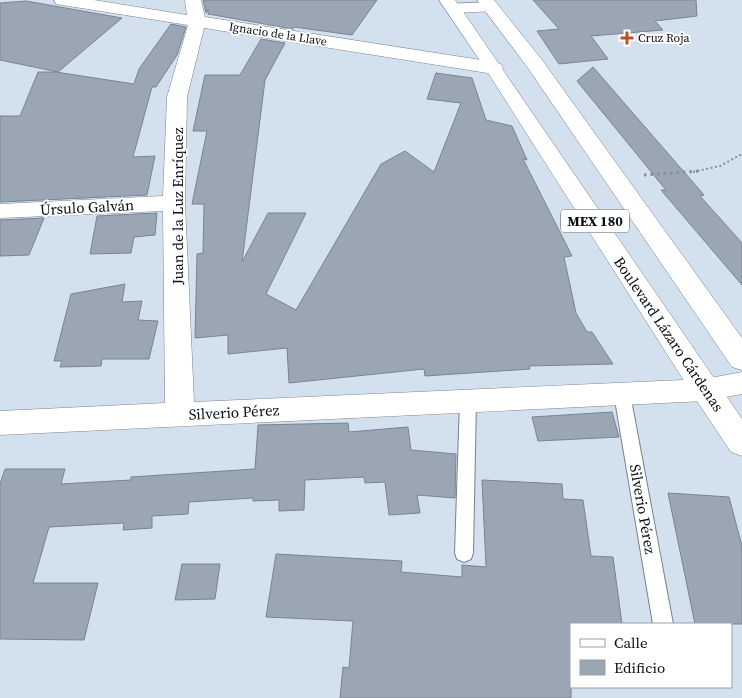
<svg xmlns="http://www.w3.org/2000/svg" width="742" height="698" font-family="'Source Serif 4',serif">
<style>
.building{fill:#9aa6b3;stroke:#798491}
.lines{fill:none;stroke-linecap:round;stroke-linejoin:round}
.service-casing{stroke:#76828e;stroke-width:2}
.minor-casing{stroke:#76828e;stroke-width:1}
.primary-casing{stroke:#76828e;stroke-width:1}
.path-far1{stroke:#858f99;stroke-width:2;stroke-dasharray:2 2.5;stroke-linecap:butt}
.path{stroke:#858f99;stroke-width:3;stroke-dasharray:2.5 4;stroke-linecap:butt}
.service{fill:#fff;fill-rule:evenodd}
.minor{fill:#fff;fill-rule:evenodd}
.primary{fill:#fff;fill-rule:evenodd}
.poi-dot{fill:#b85127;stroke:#fff;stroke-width:2}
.labels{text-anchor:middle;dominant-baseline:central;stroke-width:4;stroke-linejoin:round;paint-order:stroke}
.far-street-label{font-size:12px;fill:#0b0f13;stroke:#fff}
.far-poi-label{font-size:12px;fill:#0b0f13;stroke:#fff;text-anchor:start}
.shield{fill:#fff;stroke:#54575a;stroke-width:1}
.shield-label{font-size:14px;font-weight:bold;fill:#0b0f13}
.street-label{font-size:15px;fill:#0b0f13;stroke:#fff}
</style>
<rect width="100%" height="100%" fill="#d3e0ee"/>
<g class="building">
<path d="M203,0h174l-25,35 -58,-8 -1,2 -85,-15v-5l-2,4z"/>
<path d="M533,0h163l1,16 -42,5 8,9 -72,6 17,23 -49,5 -22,-33 22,-2z"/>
<path d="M26,1l96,17 -64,54 -58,-12v-57z"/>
<path d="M171,24l15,3 -9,28 -21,32h-4l-19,70 22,-1 -8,39 -147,7v-86h20l18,-44h18l78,12 5,-15z"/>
<path d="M261,39l24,4 -20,37 -23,182 26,-49h38l-40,81 30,16 85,-146 24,-13 29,21 27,-69 -34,-4 9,-26 36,5 14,42 26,6 15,34 -4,-1 49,97 -8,1 12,56 11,19h5l21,32 -84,2 1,3 -105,7 -1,-7 -135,14 -2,-35 -59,6v-19l-33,3 2,-84 6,-1 1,-49h-12l15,-73h-14l12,-56h35z"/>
<path d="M593,67l111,128 -4,1 42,47v42l-81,-95h5l-89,-109z"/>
<path d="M157,213l-2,22 -21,2 -3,16 -41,1 7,-38z"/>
<path d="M44,218l-15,37 -29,1v-36z"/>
<path d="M125,284l-3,18 20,-1 -4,19 20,1 -9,38h-47l-1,7 -41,1 2,-6h-8l17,-67z"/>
<path d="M612,412l7,25 -81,4 -6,-24z"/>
<path d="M348,423l1,9 59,-5 3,23 45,4 -1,44 -38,-3 3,18 -31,2 -4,-33 -20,1 -1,-6 -59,3 -1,30 -25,1v-11l-26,1v-3l-64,4 -1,12 -36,2v12l-29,2 1,-7 -75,4 -16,56h65l-14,57 -84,-1v-155l5,-15h60l-4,15 70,-4v-3l124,-8 3,-44z"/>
<path d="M482,480l80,4 1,15 20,1 8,56 22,1 9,67h-51v74h-231l3,-31 6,1 4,-47 -87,-4 10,-63 126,7 -1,11 61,5v-12l24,2z"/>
<path d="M668,493l61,4 13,49v78h-47z"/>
<path d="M182,564h38l-5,35 -40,1z"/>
</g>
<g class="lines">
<defs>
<g id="service">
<path d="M622,388l6,2 2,4 43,230h-20l-39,-230 2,-4z"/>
<path d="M468,394l6,2 2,4 -3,153 -2,6 -7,3 -7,-3 -2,-6 5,-153 2,-4z"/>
</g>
<g id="minor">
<path d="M54,0h40l93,15 -2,-15h16l4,17 289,45 7,2 2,4 -2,4 -7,2 -290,-46 -17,69 -2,106 9,199 511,-23 37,-7v22l-37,7 -705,34v-24l165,-8 -2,-192 -163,7v-14l163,-8 4,-99 21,-72 -126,-20 -6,-1z"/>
<path d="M490,2l6,1 2,4 -2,4 -42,2 -6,-1 -2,-4 2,-4z"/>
</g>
<g id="primary">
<path d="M439,0h16l287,419v37l-11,-4 -36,-54 -210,-330z"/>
<path d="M477,0h17l48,60 200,278v32l-10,-3 -204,-299z"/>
</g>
</defs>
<use href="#service" class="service-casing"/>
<use href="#minor" class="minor-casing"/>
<use href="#primary" class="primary-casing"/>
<path class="path-far1" d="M693,172l27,-6 22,-12"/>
<path class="path" d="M644,175l56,-4"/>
<use href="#service" class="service"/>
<use href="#minor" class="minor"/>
<use href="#primary" class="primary"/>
</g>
<path class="poi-dot" d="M624.5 30.5h5v5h5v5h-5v5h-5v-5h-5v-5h5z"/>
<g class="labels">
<g class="far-street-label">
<text transform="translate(278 34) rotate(9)">Ignacio de la Llave</text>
</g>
<g class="far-poi-label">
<text x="638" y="38">Cruz Roja</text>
</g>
<rect class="shield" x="561" y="209.5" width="68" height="23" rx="4"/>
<g class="shield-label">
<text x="595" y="221">MEX 180</text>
</g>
<g class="street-label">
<text transform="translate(177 206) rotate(-90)">Juan de la Luz Enríquez</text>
<text transform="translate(87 207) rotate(-3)">Úrsulo Galván</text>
<text transform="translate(669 334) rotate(56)">Boulevard Lázaro Cárdenas</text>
<text transform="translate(234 412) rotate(-3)">Silverio Pérez</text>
<text transform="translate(643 509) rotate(80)">Silverio Pérez</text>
</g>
</g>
<rect x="570" y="623" width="162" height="65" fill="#ffffff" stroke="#9d9fa1"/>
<rect x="580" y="639" width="25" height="8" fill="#ffffff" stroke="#9d9fa1"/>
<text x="614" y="648" font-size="15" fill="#0b0f13">Calle</text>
<rect x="580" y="660" width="25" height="15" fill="#9aa6b3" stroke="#9d9fa1"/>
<text x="614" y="673" font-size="15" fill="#0b0f13">Edificio</text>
</svg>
